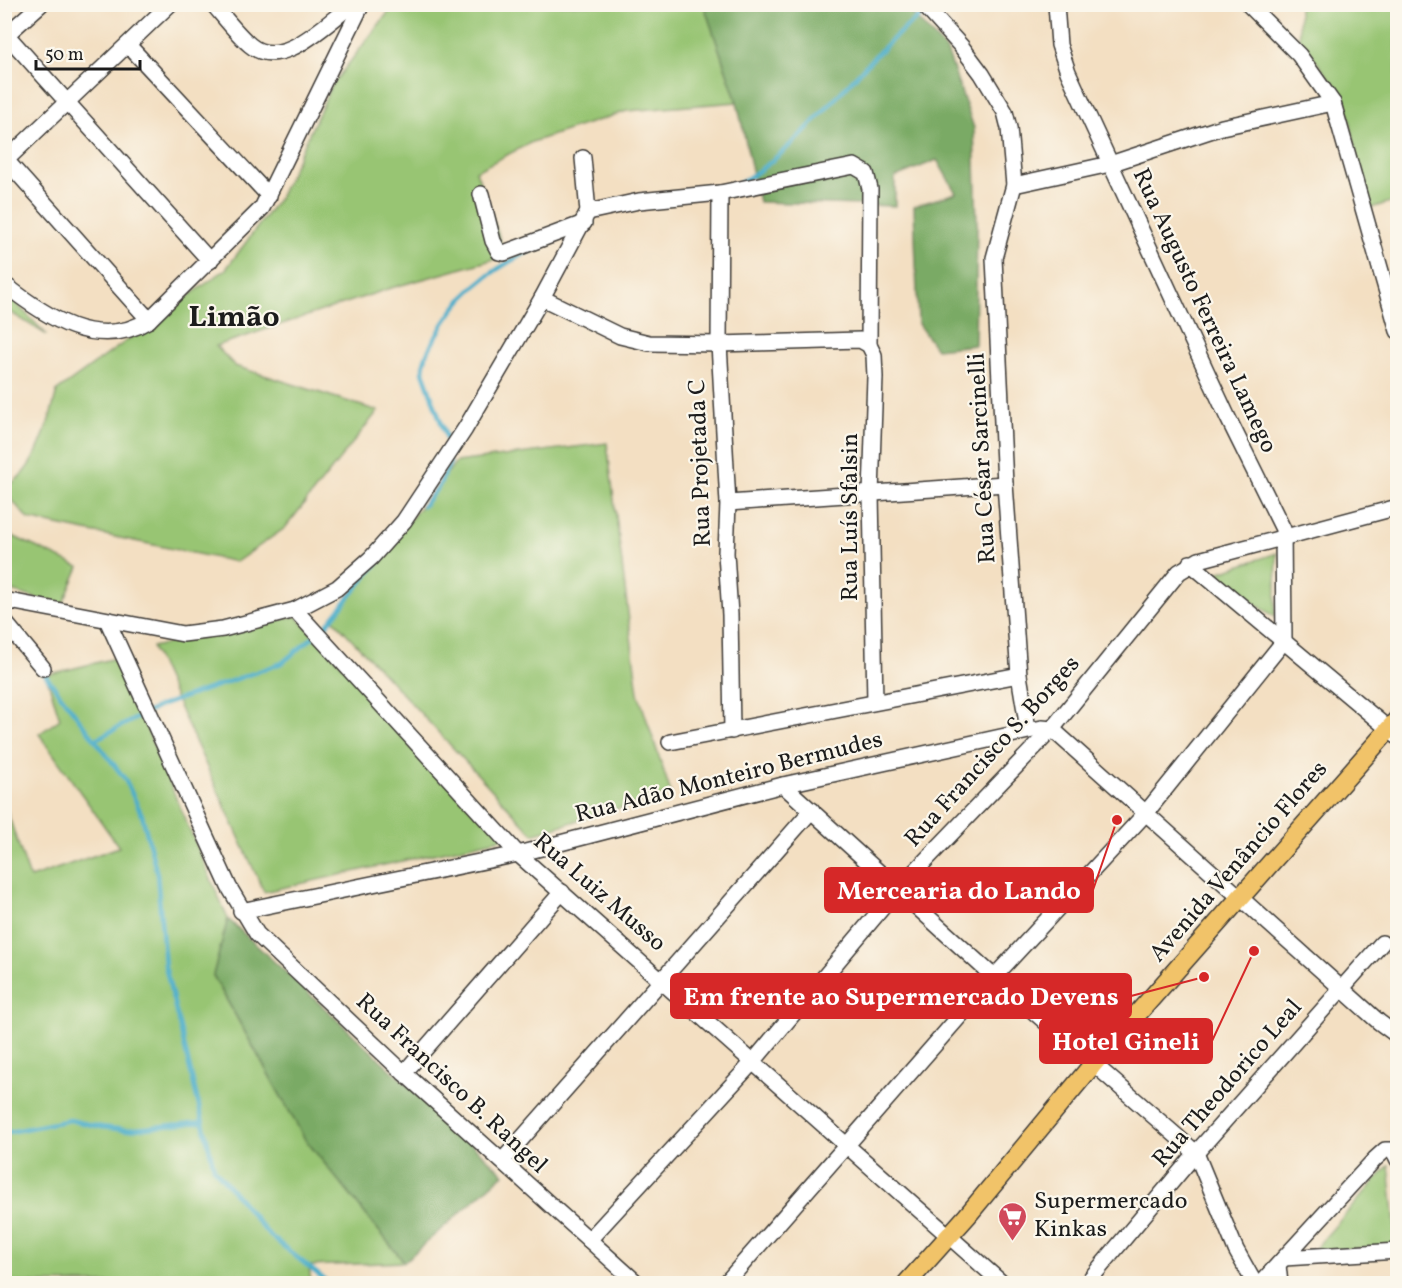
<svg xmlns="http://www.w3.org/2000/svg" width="1402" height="1288" font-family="Vollkorn,serif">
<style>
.green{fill:#98c573;stroke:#5a7048;stroke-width:1.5}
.forest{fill:#7aaa65;stroke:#4b6340;stroke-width:1.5}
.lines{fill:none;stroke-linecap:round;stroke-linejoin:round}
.stream{stroke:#4baeca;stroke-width:4.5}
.minor-casing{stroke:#3c3935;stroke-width:18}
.major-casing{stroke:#3c3935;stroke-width:21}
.minor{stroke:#fff;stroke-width:15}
.major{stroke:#f1c369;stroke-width:18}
.labels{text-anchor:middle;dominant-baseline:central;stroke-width:4.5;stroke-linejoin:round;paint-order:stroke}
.street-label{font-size:24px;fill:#1c1c1c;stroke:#fbf7ec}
.poi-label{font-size:24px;fill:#1c1c1c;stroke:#fbf7ec;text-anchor:start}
.district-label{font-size:30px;font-weight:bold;fill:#1c1c1c;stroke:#fbf7ec}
.leader{fill:none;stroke:#d62828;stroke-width:2}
.callout-dot{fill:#d62828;stroke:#fbf7ec;stroke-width:2}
.callout{fill:#d62828;stroke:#d62828;stroke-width:2}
.callout-label{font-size:26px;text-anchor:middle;font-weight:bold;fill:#fff}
</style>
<rect width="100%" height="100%" fill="#fbf7ec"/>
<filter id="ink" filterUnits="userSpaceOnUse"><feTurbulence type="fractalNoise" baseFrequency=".0167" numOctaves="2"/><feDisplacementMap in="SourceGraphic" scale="12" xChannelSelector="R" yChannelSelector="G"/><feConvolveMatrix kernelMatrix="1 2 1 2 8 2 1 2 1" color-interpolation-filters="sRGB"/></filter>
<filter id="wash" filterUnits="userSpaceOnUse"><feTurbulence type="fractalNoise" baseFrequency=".008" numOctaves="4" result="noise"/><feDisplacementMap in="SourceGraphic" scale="24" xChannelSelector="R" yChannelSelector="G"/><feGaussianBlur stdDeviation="1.35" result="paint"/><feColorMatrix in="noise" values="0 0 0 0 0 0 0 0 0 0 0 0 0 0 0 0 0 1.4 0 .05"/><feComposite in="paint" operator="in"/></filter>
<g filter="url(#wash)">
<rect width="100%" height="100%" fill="#f3dfc2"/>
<g class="green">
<path d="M394,5h310l33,97 -110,9 -95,31 -56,29 30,85 -115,32 -175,58 19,20 143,45 -93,117 -49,34 -208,-43 -23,-27 -1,-5c31,-11 46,-68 53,-96l169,-122 53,-71 53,-113z"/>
<path d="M1299,5h98v195l-29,9 -22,-108 -47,-63z"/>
<path d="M5,292l42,43 -42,-26z"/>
<path d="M607,443l31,250 33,100 -138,41 -201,-216 124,-156z"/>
<path d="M4,532l75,35 -17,39 -57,-17z"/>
<path d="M1277,553l-2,64 -64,-42z"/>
<path d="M296,616l209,222 -241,54 -112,-245z"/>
<path d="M116,658l112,261 -15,57 92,163 99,123 -95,4 2,17h-306l-1,-480 26,75 89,-31 -80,-113 21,-15 -14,-44z"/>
<path d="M1389,1165l8,80 -85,7z"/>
</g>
<g class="forest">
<path d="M704,5h200l43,46 27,77 3,96 -2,121 -39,4 -18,-25 -4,-118 42,-13 -19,-33 -42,17v29l-136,-4 -22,-100z"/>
<path d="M228,919l276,255 -100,88 -99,-123 -92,-164z"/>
</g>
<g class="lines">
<g class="stream">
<path d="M740,183c72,-42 115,-120 182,-168"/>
<path d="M449,445l-26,-73c0,-14 6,-23 13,-35 21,-41 52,-66 94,-86"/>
<path d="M423,506l16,-20 11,-24"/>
<path d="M43,672l82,107 17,36 15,59 8,92 49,202 54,66 57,46v4"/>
<path d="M96,739l64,-33 122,-43 43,-36 57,-70"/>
<path d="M4,1133l66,-13 31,7 25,3 76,-8"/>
</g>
</g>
</g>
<g filter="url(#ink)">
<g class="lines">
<defs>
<g id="minor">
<path d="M213,4c12,14 24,30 37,41 32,27 77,-23 103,-41"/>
<path d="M923,4l38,42 21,28 23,38 4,16 5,57 -20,73 11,226 14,191 9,54"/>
<path d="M1056,4l3,41 9,27 160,346 55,111 1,112"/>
<path d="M1248,4l51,51 34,48 65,228"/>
<path d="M4,32l206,229"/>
<path d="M4,37l37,-33"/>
<path d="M129,46l140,150"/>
<path d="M6,160l143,160"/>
<path d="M4,162l166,-158"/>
<path d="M1014,185l96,-21 112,-37 111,-24"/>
<path d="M720,193l-1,151 9,159 -2,50 4,62 2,116"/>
<path d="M481,194l12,47 6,11 5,1 80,-30"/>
<path d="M588,212l51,-11 81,-8 134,-27 12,7 4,16 -1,156"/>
<path d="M4,284c42,33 93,68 145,36l113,-112 100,-204"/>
<path d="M542,298l78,38 29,7 70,1 141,-4 9,5 5,10 1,22 -4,117 4,208"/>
<path d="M728,503l277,-19"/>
<path d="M1190,563l208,174"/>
<path d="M4,600l179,34 40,-5 72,-19 42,-22 34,-30 33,-37 61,-92 77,-131 46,-86 -5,-54"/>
<path d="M295,610l223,244 485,430"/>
<path d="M4,621l39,47"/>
<path d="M108,622l121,265 28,47 147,139 234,211"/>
<path d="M670,742l349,-67"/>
<path d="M783,785l211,192 202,176 40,97 19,34"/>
<path d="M241,911l277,-57 265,-69 259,-57 10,1 327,293 19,14"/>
<path d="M404,1073l158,-181"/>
<path d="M502,1161l310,-351"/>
<path d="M589,1240l163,-177 146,-174 154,-160 127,-157 20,-12 199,-53"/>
<path d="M1284,1258l114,-7"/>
<path d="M1278,1265l2,19"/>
<path d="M725,1284l269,-307 151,-163 139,-173"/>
<path d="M1086,1284l110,-131 186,-210"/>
<path d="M1260,1284l115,-125 10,-9h8l5,10"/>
</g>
<path id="major" d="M906,1284l61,-68 127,-153 304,-344"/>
</defs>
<use href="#minor" class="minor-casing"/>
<use href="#major" class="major-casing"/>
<use href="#minor" class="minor"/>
<use href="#major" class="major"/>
</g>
</g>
<defs>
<symbol id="supermarket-pin" viewBox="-11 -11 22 30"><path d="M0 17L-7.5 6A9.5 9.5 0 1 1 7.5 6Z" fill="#d1495b" stroke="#fbf7ec"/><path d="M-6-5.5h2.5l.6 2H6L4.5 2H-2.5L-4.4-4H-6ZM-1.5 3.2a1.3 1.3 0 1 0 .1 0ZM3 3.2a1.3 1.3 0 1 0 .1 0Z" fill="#fff"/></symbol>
</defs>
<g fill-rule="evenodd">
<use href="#supermarket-pin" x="996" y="1200" width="33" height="45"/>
</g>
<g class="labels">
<g class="street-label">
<text transform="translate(1204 311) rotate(65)">Rua Augusto Ferreira Lamego</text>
<text transform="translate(983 458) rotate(-93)">Rua César Sarcinelli</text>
<text transform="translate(701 463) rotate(-92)">Rua Projetada C</text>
<text transform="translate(851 517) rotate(-90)">Rua Luís Sfalsin</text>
<text transform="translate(993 752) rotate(-48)">Rua Francisco S. Borges</text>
<text transform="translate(729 778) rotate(-14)">Rua Adão Monteiro Bermudes</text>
<text transform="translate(1239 862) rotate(-49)">Avenida Venâncio Flores</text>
<text transform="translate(599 893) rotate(41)">Rua Luiz Musso</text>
<text transform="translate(451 1084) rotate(43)">Rua Francisco B. Rangel</text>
<text transform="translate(1228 1084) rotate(-49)">Rua Theodorico Leal</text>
</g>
<g class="poi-label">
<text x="1034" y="1202">Supermercado<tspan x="1034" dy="28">Kinkas</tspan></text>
</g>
<g class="district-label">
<text x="234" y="318">Limão</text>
</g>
</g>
<path class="leader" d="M1117 820L1093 890M1204 977L1131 996M1254 951L1212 1041"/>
<g class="callout-dot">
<circle cx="1117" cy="820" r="6"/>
<circle cx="1204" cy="977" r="6"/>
<circle cx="1254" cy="951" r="6"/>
</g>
<g class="callout">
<rect x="825" y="868" width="268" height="44" rx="6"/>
<rect x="671" y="974" width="460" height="44" rx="6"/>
<rect x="1040" y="1019" width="172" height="44" rx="6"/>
</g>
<g class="callout-label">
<text x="959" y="899">Mercearia do Lando</text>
<text x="901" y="1005">Em frente ao Supermercado Devens</text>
<text x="1126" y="1050">Hotel Gineli</text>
</g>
<rect width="1402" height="1288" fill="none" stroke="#fbf7ec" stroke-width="24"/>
<path d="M36 60v9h104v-9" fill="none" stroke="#1c1c1c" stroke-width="3"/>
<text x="45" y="60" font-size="18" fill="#1c1c1c" stroke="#fbf7ec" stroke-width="4.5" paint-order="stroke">50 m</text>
</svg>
